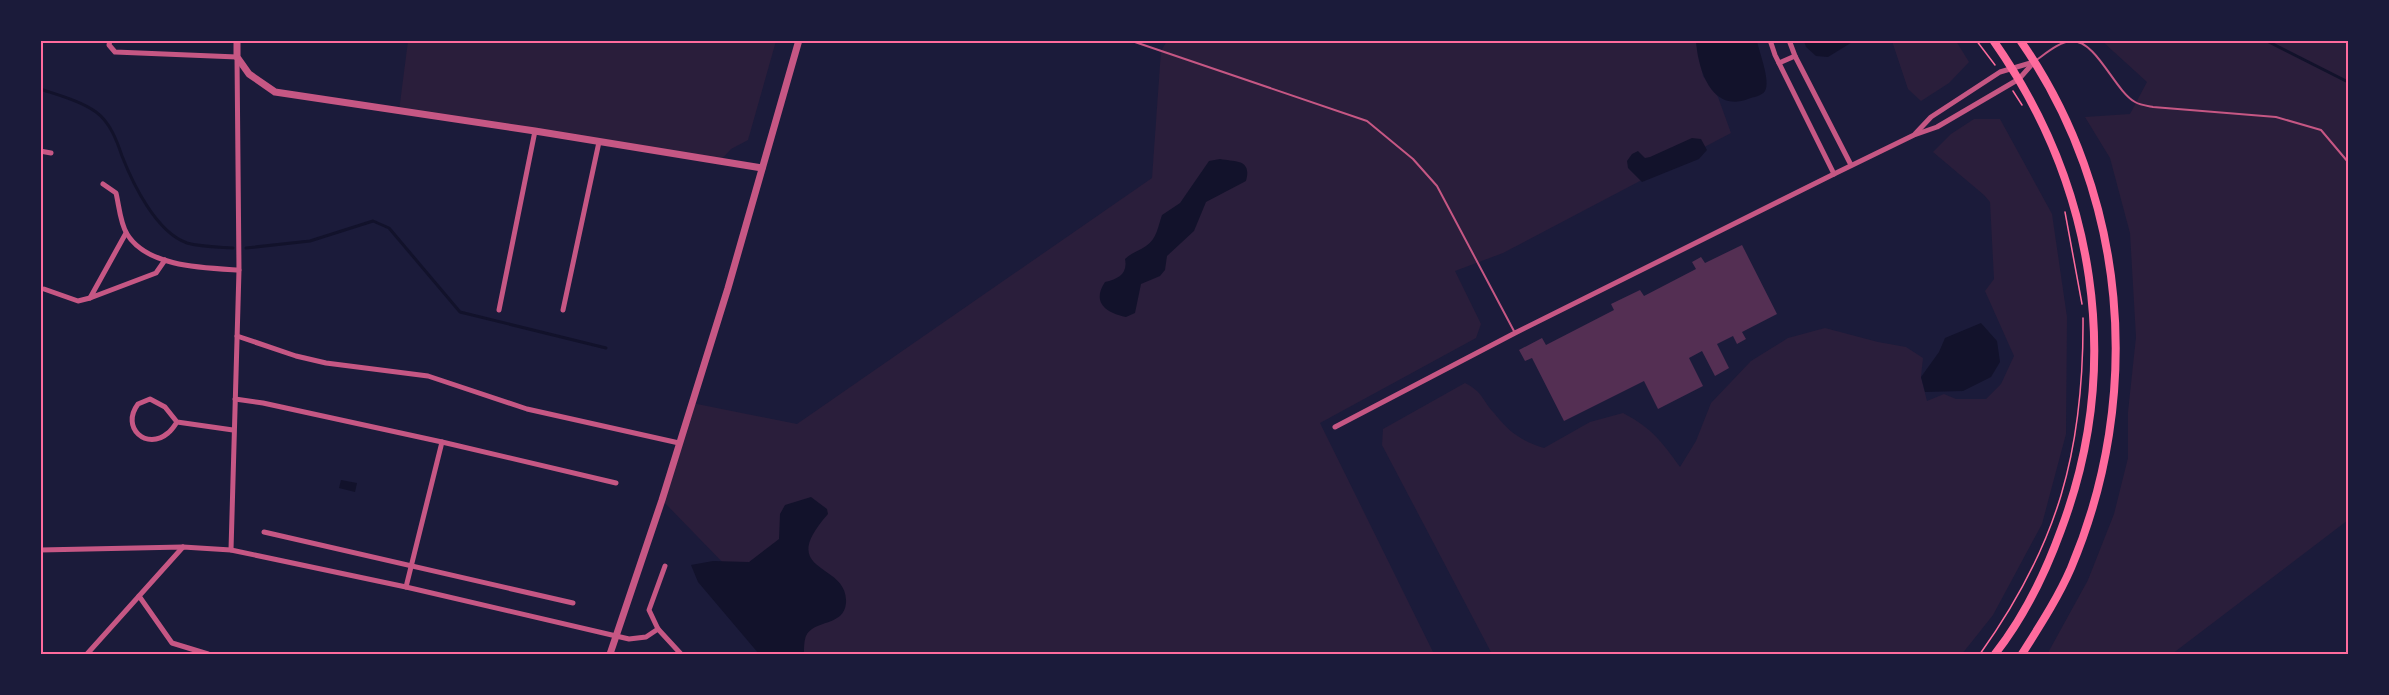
<svg xmlns="http://www.w3.org/2000/svg" width="2389" height="695" font-family="Jost,sans-serif">
<style>
.green{fill:#2a1e3b}
.water{fill:#12122b}
.lines{fill:none;stroke-linecap:round;stroke-linejoin:round}
.stream{stroke:#12122b;stroke-width:3}
.building{fill:#542f53}
.path{stroke:#ff6b9d;stroke-width:1.5}
.service{stroke:#c65784;stroke-width:2}
.minor{stroke:#c65784;stroke-width:5}
.tertiary{stroke:#c65784;stroke-width:7}
.secondary{stroke:#ff6b9d;stroke-width:8}
.neatline{fill:none;stroke:#ff6b9d;stroke-width:2}
</style>
<rect width="100%" height="100%" fill="#1b1b3a"/>
<g class="green">
<path d="M408,41h368l-28,99 -17,9 -11,12 -321,-50z"/>
<path d="M1167,41h529l7,35 15,21 13,36 -228,120 -48,18 26,53 -5,14 -156,85 114,231h-637l3,-12 -138,-142 30,-97 105,21 355,-246 9,-127z"/>
<path d="M1892,41h64l13,21 -20,21 -28,18 -13,-12z"/>
<path d="M2102,41h246v479l-176,134h-123v-3l39,-71 26,-66 14,-56v-46l8,-75 -6,-104 -20,-75 -25,-41 45,-3 17,-32z"/>
<path d="M1974,119h26l52,95 15,103 -1,117 -24,90 -49,91 -31,39h-470l-110,-209 1,-16 82,-46c19,10 16,16 29,30 15,19 27,28 50,35l46,-26 33,-9c30,16 38,28 57,54l16,-26 15,-38 40,-42 37,-23 37,-10 53,14 28,5 17,11 -2,19 6,24 17,-7 12,5h30l15,-15 13,-28 -29,-65 9,-12 -4,-77 -6,-7 -51,-43 18,-18z"/>
</g>
<g class="water">
<path d="M1696,41h61c2,11 14,40 8,50 -3,5 -12,6 -17,8 -36,14 -50,-29 -52,-58z"/>
<path d="M1804,41v-1l50,1 -26,16 -12,-1 -10,-9z"/>
<path d="M1692,138l9,1 6,11 -8,9 -57,23 -14,-14 -1,-7 5,-7 6,-3 7,7 5,-1z"/>
<path d="M1220,159c16,3 32,0 26,22l-40,21 -12,29 -27,25 -2,14 -5,6 -19,8 -6,29 -9,4c-19,-4 -35,-14 -21,-35 13,-3 23,-8 20,-23 7,-7 14,-8 21,-13 11,-7 12,-20 16,-31l18,-12 29,-42z"/>
<path d="M1981,323l16,18 3,21 -9,15 -28,14 -38,1 -4,-15 18,-25 6,-14z"/>
<path d="M341,480l16,3 -2,9 -16,-4z"/>
<path d="M811,497l16,12 1,5c-54,61 21,47 18,89 -2,24 -32,16 -40,33 -2,5 -2,13 -2,18h-45l-61,-72 -7,-17 22,-4 36,1 30,-23 1,-25 5,-9z"/>
</g>
<g class="lines">
<g class="stream">
<path d="M2265,40l83,42"/>
<path d="M40,89c18,6 41,12 56,23 14,10 21,29 26,44 11,28 34,76 65,87 14,4 32,4 46,5"/>
<path d="M246,248l64,-7 63,-20 16,7 71,84 146,36"/>
</g>
</g>
<path class="building" d="M1742,245l35,69 -35,18 4,7 -9,5 -4,-8 -16,8 12,24 -14,8 -13,-25 -13,7 14,28 -45,23 -14,-28 -80,40 -32,-63 -7,3 -6,-11 23,-12 4,7 68,-35 -3,-6 29,-14 4,6 52,-27 -4,-7 9,-5 4,6z"/>
<g class="lines">
<g class="path">
<path d="M1976,40l19,25"/>
<path d="M2013,91l9,14"/>
<path d="M2065,212l17,92"/>
<path d="M1980,654c78,-109 104,-203 103,-336"/>
</g>
<g class="service">
<path d="M1129,40l238,81 46,38 24,27 78,147"/>
<path d="M2035,61c9,-6 25,-20 37,-20 25,0 42,49 63,61 5,3 13,4 18,5l123,10 45,13 27,32"/>
</g>
<g class="minor">
<path d="M110,40l-1,5 6,7 122,5 2,213 -8,280"/>
<path d="M1770,40l5,15 59,119"/>
<path d="M1789,40l6,16 56,109"/>
<path d="M1779,63l16,-7"/>
<path d="M1915,134l16,-17 69,-45 34,-10"/>
<path d="M40,151l11,2"/>
<path d="M103,184l13,9c3,12 4,30 11,41 20,33 77,34 112,36"/>
<path d="M126,233l-36,65 66,-25 9,-13"/>
<path d="M44,289l34,12 12,-3"/>
<path d="M499,310l36,-179"/>
<path d="M563,310l36,-168"/>
<path d="M237,336l59,20 30,7 102,13 99,33 152,34"/>
<path d="M235,399l28,4 179,39 -36,145"/>
<path d="M177,422c-2,3 -5,8 -9,11 -21,18 -48,-5 -30,-29l12,-5 15,8 12,15 56,8"/>
<path d="M1335,427l180,-94 319,-159 80,-39 23,-8 82,-48 15,-17"/>
<path d="M442,442l174,41"/>
<path d="M264,532l309,71"/>
<path d="M40,550l143,-3 48,3 175,37 223,52 17,-2 12,-8"/>
<path d="M665,566l-16,44 9,19 23,25"/>
<path d="M139,596l33,47 36,11"/>
<path d="M87,654l96,-107"/>
</g>
<g class="tertiary">
<path d="M237,40v17l12,17 26,18 260,39 227,37"/>
<path d="M610,654l52,-154 66,-212 71,-248"/>
</g>
<g class="secondary">
<path d="M1993,40c102,145 131,323 68,490 -16,44 -37,87 -66,124"/>
<path d="M2020,40c108,155 124,355 51,528 -13,30 -32,59 -49,86"/>
</g>
</g>
<rect width="2389" height="695" fill="none" stroke="#1b1b3a" stroke-width="84"/>
<rect x="42" y="42" width="2305" height="611" class="neatline"/>
</svg>
